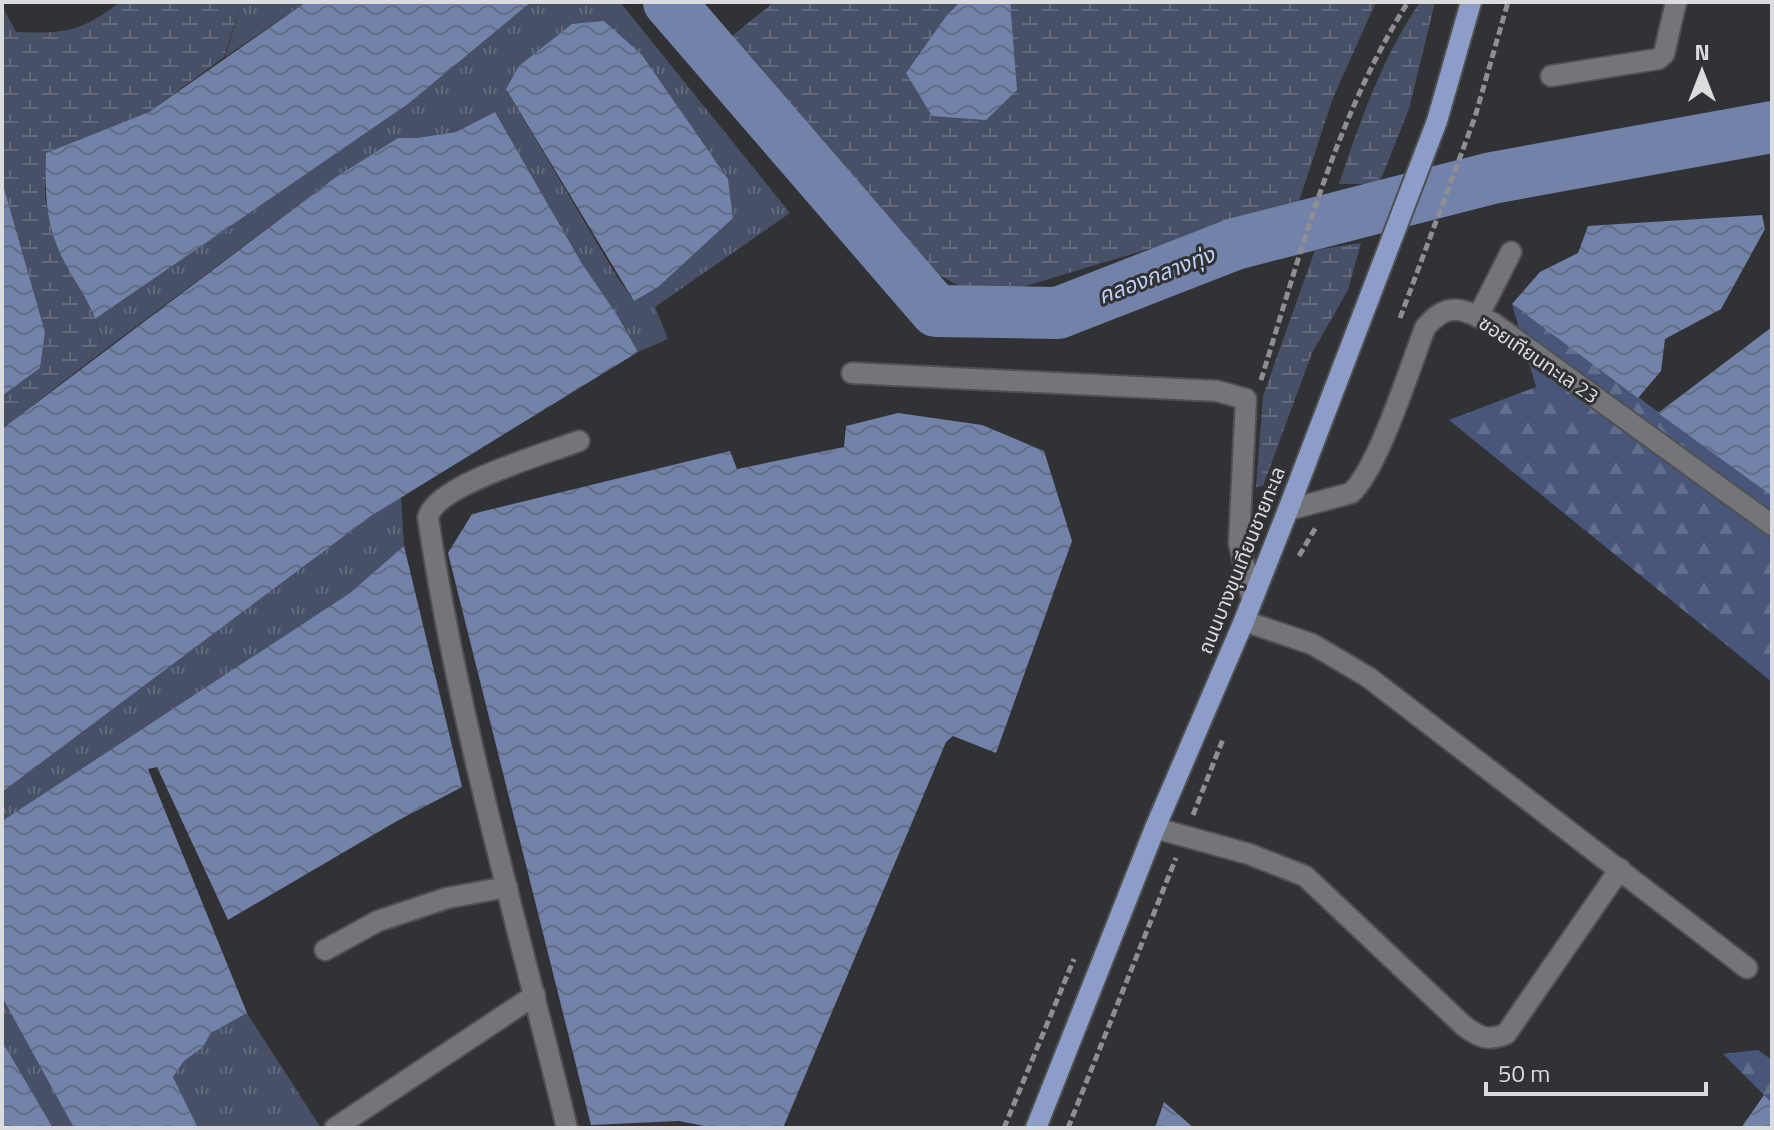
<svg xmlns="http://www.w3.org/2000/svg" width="1774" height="1130" font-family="'Titillium Web','Noto Sans Thai',sans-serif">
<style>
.grass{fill:url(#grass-tufts);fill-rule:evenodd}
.forest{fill:url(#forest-firs)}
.wetland{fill:url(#wetland-marsh)}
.water{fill:url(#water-waves)}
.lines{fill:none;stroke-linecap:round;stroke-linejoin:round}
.river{stroke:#7282a9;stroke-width:52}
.minor-casing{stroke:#4f5053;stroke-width:24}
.major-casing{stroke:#4f5053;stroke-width:24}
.path{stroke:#8e8f92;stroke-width:5;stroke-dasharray:8 4;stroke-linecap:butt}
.minor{stroke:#737578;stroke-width:20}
.major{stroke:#8c9dc8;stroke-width:20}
.labels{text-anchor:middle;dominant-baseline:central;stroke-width:6;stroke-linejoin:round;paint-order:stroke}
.street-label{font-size:20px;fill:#dbdcde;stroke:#313235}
.water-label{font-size:22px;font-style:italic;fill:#c1d1f7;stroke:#313235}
</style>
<defs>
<pattern id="grass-tufts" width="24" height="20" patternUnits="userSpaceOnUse" patternTransform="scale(2)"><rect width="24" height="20" fill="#485067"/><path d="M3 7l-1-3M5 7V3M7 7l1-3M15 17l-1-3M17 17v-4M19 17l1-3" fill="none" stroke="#62697c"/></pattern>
<pattern id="forest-firs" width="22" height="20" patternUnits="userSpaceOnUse" patternTransform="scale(2)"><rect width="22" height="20" fill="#48567b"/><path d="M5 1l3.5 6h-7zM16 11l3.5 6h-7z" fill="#626e8d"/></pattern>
<pattern id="wetland-marsh" width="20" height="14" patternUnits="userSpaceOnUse" patternTransform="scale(2)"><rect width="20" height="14" fill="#485067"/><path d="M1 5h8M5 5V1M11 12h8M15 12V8" fill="none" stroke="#62697c"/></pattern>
<pattern id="water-waves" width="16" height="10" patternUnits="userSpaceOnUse" patternTransform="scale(2)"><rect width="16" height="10" fill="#7282a9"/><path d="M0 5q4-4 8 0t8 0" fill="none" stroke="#616c85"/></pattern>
</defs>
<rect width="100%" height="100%" fill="#313235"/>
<g class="grass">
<path d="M242,2h64l-81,55z"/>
<path d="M531,2h89l170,211 -135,94 13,32 -30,13 -21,-37 -36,-53 -86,-150 -38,20 -40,6h-19l-62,39 -246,184 11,-23 -6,-19 313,-215zM642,55l86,124 5,39 -99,83 -17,-24 -111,-188z"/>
<path d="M401,497l3,49 -53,47 -349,228v-29l369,-276z"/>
<path d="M2,997l72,131h-21l-51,-87z"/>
<path d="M247,1013l74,115h-123l-25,-51 11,-16 19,-14 8,-14z"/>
</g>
<g class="forest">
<path d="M1512,304l260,192v186l-323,-262 87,-33z"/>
<path d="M1758,1050l14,10v43l-49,-49z"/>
</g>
<g class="wetland">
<path d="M120,2h122l-18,55 -75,55 -103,41 -1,44 12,50 32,55 12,36 -11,23 -88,68v-33l38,-28 5,-36 -43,-151v-175l14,26c48,2 65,0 104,-30z"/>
<path d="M774,2h186l-13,13 63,-13h366l-43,96 -36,109 -92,25 -222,67 -53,-29 -203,-230z"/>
<path d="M1420,2h15l-26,107 -30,75h-40c21,-63 43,-126 81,-182z"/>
<path d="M1361,243l-13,47 -36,63 -49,133 -7,1 7,-91 52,-146z"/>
</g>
<g class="water">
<path d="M306,2h225l-123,102 -313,215c-9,-26 -28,-47 -38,-73 -12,-30 -12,-61 -11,-93l103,-41z"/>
<path d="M960,2h50l7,88 -31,30 -54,-4 -26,-43 41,-58z"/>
<path d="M604,21l38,34 86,124 5,39 -75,69 -24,14 -128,-212 13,-23 53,-42z"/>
<path d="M495,112l86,150 36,53 21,37 -267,164 -369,276v-363l334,-252 62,-39h19l39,-6z"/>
<path d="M2,181l43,151 -5,36 -38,28z"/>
<path d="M1762,215l3,14 -44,80 -56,30 -4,32 -23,27 -126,-94 28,-32 38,-19 10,-27z"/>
<path d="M1772,327v169l-114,-83z"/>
<path d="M898,413l84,12 62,26 28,90 -76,212 -43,-17 -7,6 -163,386h-69l-35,-7 -88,4 -143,-572 24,-39 258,-63 7,18 107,-22 2,-21z"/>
<path d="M404,546l58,241 -65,34 -169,99 -71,-153 -9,2 99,244 -36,20 -8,14 -19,14 -11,16 25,51h-124l-72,-131v-176l348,-228z"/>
<path d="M2,1041l51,87h-51z"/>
<path d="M1764,1095l8,8v25h-31z"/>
<path d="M1164,1102l30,26h-39z"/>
</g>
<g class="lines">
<path class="river" d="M669,2l267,309 122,2 177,-69 257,-66 280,-51"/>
<defs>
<g id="minor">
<path d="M1551,76l107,-17 6,-5 12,-52"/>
<path d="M1478,317l33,-65"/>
<path d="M852,373l365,18 29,8 -7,144 13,56"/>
<path d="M1288,510l63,-17c27,-24 59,-126 74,-165 23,-29 39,-18 68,-5l279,202"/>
<path d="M1244,621l68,23 56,33 379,291"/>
<path d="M1155,828l94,26 56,22 159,150c16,12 24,15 42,8l114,-165"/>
<path d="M325,950l53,-29 69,-23 60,-11"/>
<path d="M335,1128l200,-133"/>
<path d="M567,1128c-49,-203 -108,-404 -139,-610 6,-33 120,-65 151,-77"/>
</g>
<path id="major" d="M1036,1128l119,-300 89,-207 44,-111 149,-389 34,-119"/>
</defs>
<use href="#minor" class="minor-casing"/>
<use href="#major" class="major-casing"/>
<g class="path">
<path d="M1400,318l75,-201 33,-115"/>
<path d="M1261,380c40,-128 75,-264 147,-378"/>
<path d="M1299,556l17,-29"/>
<path d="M1193,815l30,-76"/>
<path d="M1004,1128l70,-169"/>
<path d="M1068,1128l108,-270"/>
</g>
<use href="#minor" class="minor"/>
<use href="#major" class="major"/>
</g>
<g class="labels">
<g class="street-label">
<text transform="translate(1539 359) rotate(34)">ซอยเทียนทะเล 23</text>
<text transform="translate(1241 560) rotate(-68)">ถนนบางขุนเทียนชายทะเล</text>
</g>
<g class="water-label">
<text transform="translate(1156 275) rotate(-21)">คลองกลางทุ่ง</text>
</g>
</g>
<rect width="1774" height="1130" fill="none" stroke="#dbdcde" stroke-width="8"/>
<g transform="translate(1702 72)" stroke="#313235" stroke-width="6" paint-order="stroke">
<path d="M0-6L14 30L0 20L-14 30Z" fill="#dbdcde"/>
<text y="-12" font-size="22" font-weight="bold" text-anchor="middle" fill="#dbdcde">N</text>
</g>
<path d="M1486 1082v12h220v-12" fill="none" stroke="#dbdcde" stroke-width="4"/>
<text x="1498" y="1082" font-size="24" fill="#dbdcde" stroke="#313235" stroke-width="6" paint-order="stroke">50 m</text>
</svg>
